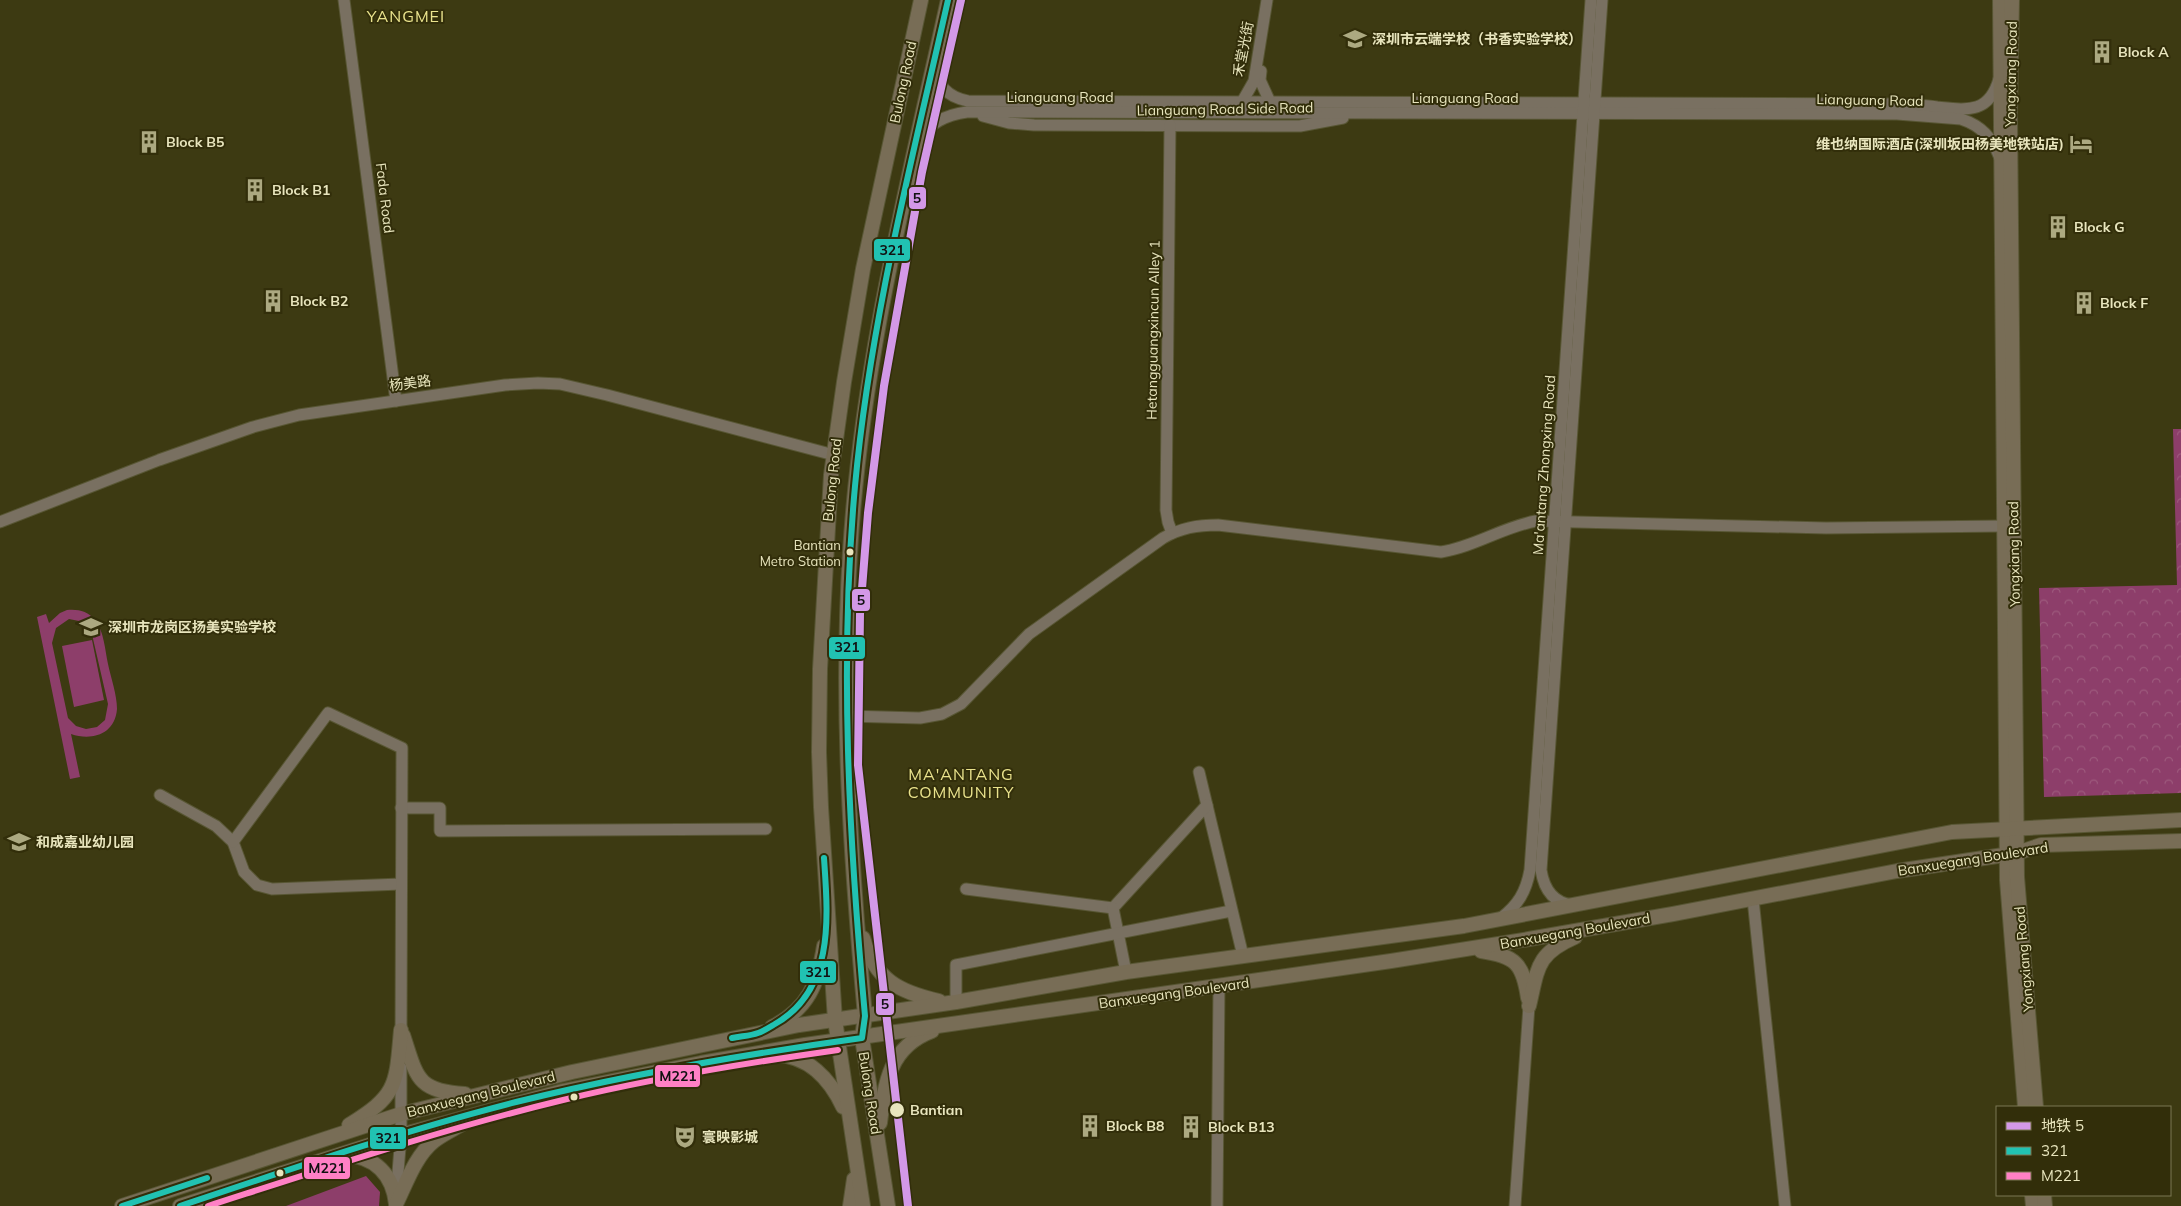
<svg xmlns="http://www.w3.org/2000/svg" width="2181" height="1206" font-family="Mulish,'Noto Sans SC',sans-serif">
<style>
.forest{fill:url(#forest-crowns)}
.green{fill:#8d3e6a;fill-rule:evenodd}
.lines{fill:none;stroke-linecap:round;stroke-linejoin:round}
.minor-casing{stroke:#585634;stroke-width:13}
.major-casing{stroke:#585634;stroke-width:16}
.minor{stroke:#797061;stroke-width:11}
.major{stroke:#786d56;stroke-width:14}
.bus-1-casing{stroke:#322e0a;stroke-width:10}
.bus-2-casing{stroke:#322e0a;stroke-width:10}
.bus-1{stroke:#21c2b2;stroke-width:6}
.bus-2{stroke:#ff80c5;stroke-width:6}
.metro-1-casing{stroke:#322e0a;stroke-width:11}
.metro-1{stroke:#d398e7;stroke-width:8}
.bus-dot{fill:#e8e5bd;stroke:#322e0a;stroke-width:2}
.labels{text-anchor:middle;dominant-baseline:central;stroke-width:4;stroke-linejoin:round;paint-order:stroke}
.bus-label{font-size:13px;fill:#e8e5bd;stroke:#322e0a;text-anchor:end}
.poi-label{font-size:14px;font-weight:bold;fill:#e8e5bd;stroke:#322e0a;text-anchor:start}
.street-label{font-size:14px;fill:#e8e5bd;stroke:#322e0a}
.stop-label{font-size:14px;font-weight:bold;fill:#e8e5bd;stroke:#322e0a;text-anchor:start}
.quarter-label{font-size:16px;letter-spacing:1px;fill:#eae38d;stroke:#322e0a}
.line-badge{stroke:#322e0a;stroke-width:2}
.pale-badge-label{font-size:14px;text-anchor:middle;font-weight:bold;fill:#111}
</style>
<defs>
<pattern id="forest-crowns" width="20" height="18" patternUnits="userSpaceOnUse" patternTransform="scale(1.25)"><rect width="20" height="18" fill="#8d3e6a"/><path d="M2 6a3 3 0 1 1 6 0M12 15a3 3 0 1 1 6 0" fill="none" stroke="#9d5a7d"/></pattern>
</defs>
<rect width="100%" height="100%" fill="#3d3a12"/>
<path class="forest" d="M2173,429h8v364l-137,4 -5,-209 138,-3z"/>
<g class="green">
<path d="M67,610c11,-1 21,1 28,10 9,11 10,30 13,44 3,14 9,31 9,45 -2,26 -26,32 -46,25l9,43 -10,2 -33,-162 9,-3 3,9 11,-10zM69,619l15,3 7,8 17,74 -3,16 -8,7 -11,2 -10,-3 -8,-8 -16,-75 4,-15z"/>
<path d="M92,640l12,60 -30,7 -12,-61z"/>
<path d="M366,1176l14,16 -1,14h-93z"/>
</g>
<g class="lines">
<defs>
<g id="minor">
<path d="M344,0l52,401"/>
<path d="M935,65c1,21 13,32 33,36l930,3c13,1 26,1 39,3 30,3 52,7 62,-28"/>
<path d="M1261,71l-1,9 10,22"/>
<path d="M1242,102l12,-21 13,-81"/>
<path d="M983,116l26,7 25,2 266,1 43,-8"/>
<path d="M1170,125l-4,385 2,12 4,11"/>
<path d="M917,140c14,-17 28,-25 50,-28l930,2 64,5c21,7 31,19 39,39"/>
<path d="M0,522l159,-62 94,-33 46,-12 206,-30 33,-2 22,1 47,11 227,60"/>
<path d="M846,716l74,2 22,-4 19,-10 68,-70 134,-96c18,-10 34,-13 55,-13l223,27c33,-5 62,-25 95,-31l290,7 178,-2"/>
<path d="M1199,772l44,184"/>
<path d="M160,795l56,31 17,16 11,30 13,13 15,4 129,-5"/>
<path d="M401,808h39v23l326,-2"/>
<path d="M233,842l95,-129 74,35 -1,289"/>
<path d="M966,889l147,19 94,-103"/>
<path d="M1753,899l32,307"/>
<path d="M1573,905c-20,-2 -29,-16 -32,-35l61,-870"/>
<path d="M1113,908l13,64"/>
<path d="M1501,918c17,-13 25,-26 29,-48l61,-870"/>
<path d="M956,1002v-37l275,-54"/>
<path d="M396,1197l5,-62v-67"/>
<path d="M1217,1206l2,-220"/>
<path d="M1515,1206l14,-200"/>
</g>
<g id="major">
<path d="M2000,0l7,880 18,227"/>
<path d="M2012,0l-2,114 7,763 19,230"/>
<path d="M863,938c12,42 36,54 76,63"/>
<path d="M1481,951c35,5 42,13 47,47"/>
<path d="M1529,1006c9,-38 7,-52 46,-69"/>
<path d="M772,1027c36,-18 46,-43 52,-81"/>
<path d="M403,1035c14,42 13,56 62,59"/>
<path d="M775,1055c33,0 55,24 68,52"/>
<path d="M880,1123c5,-40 9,-76 52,-92"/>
<path d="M349,1125c49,-30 47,-40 52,-95"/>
<path d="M345,1155c30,1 48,20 51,49"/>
<path d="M2032,1195l1,11"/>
<path d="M2044,1195l1,11"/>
<path d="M396,1204c10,-20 19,-48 38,-63 9,-7 20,-12 30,-18"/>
<path d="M122,1206l279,-92 171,-42 227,-47 157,-23 170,-30 338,-46 488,-94 229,-12"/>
<path d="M180,1206l221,-71 162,-44 138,-28 104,-18 586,-84 138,-22 144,-25 224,-43 120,-18 24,-8 140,-4"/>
<path d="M850,1206l4,-27"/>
<path d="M863,1206l-28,-186 -14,-213 -2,-55 1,-83 11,-194 13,-93 19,-113 58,-269"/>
<path d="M888,1206l-26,-168 3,-22c-14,-154 -25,-308 -15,-463 11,-187 58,-371 98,-553"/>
</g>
</defs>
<use href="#minor" class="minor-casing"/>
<use href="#major" class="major-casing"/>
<use href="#minor" class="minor"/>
<use href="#major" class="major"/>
<defs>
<g id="bus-1">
<path d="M732,1038c9,-2 18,-2 26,-5 6,-2 12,-6 17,-9 60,-34 53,-107 49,-166"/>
<path d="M122,1206l85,-28"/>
<path d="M180,1206c111,-37 222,-75 336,-104 114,-28 230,-48 346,-64l3,-22c-16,-177 -26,-353 -10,-530 15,-164 57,-326 93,-486"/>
</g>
<path id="bus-2" d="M208,1206c118,-38 235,-77 355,-106 91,-22 183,-37 275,-50"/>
</defs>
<use href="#bus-1" class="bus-1-casing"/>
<use href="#bus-2" class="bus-2-casing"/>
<use href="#bus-1" class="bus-1"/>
<use href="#bus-2" class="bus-2"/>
<defs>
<path id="metro-1" d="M908,1206l-50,-441 2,-151 8,-101 16,-127 38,-214 39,-172"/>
</defs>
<use href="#metro-1" class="metro-1-casing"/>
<use href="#metro-1" class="metro-1"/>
</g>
<defs>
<symbol id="school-bare" viewBox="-9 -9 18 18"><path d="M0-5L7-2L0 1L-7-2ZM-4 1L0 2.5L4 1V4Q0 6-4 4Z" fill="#aca981" stroke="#322e0a" stroke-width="2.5" paint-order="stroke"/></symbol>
<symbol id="building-bare" viewBox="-9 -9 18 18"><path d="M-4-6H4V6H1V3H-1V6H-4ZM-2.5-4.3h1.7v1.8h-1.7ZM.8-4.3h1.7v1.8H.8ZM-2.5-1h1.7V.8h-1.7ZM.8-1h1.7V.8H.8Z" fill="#aca981" stroke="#322e0a" stroke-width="2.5" paint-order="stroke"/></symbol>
<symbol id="hotel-bare" viewBox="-9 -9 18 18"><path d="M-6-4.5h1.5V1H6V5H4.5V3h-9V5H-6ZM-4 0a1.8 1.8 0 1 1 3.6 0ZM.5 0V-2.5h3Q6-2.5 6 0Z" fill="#aca981" stroke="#322e0a" stroke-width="2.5" paint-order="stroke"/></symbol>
<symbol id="theatre-bare" viewBox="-9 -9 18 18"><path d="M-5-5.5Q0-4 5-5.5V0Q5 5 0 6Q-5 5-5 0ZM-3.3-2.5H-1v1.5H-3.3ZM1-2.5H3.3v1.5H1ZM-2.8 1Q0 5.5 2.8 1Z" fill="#aca981" stroke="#322e0a" stroke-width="2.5" paint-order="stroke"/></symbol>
</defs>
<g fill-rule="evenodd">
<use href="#school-bare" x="1339" y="23" width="32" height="32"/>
<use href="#building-bare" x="2086" y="36" width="32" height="32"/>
<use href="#building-bare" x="133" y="126" width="32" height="32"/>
<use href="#hotel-bare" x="2065" y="128" width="32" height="32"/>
<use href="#building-bare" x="239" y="174" width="32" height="32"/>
<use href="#building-bare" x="2042" y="211" width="32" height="32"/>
<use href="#building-bare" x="257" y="285" width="32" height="32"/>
<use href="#building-bare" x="2068" y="287" width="32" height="32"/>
<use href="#school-bare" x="75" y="611" width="32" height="32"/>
<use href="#school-bare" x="3" y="826" width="32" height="32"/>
<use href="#building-bare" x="1074" y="1110" width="32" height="32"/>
<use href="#building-bare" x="1175" y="1111" width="32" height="32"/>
<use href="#theatre-bare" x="669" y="1121" width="32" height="32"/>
</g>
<g class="bus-dot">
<circle cx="850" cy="552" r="4.5"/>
<circle cx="574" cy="1097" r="4.5"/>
<circle cx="897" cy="1110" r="8"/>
<circle cx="280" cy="1173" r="4.5"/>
</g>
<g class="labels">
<g class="bus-label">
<text x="841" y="545">Bantian<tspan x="841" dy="16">Metro Station</tspan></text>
</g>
<g class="poi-label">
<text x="1372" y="39">深圳市云端学校（书香实验学校）</text>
<text x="2118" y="52">Block A</text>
<text x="166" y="142">Block B5</text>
<text x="2064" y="144" text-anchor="end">维也纳国际酒店(深圳坂田杨美地铁站店)</text>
<text x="272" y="190">Block B1</text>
<text x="2074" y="227">Block G</text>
<text x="290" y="301">Block B2</text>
<text x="2100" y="303">Block F</text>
<text x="108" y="627">深圳市龙岗区扬美实验学校</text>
<text x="36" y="842">和成嘉业幼儿园</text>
<text x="1106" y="1126">Block B8</text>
<text x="1208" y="1127">Block B13</text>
<text x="702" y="1137">寰映影城</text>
</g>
<g class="street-label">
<text transform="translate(1243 49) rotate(-79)">禾堂光街</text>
<text transform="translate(2011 74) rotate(-89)">Yongxiang Road</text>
<text transform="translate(903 82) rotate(-78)">Bulong Road</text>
<text x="1060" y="97">Lianguang Road</text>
<text x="1465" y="98">Lianguang Road</text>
<text transform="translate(1870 100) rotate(1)">Lianguang Road</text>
<text transform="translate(1225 109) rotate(-1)">Lianguang Road Side Road</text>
<text transform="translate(385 198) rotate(83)">Fada Road</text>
<text transform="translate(1153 330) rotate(-89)">Hetangguangxincun Alley 1</text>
<text transform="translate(410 383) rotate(-8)">杨美路</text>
<text transform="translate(1544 465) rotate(-86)">Ma'antang Zhongxing Road</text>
<text transform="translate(832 480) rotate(-84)">Bulong Road</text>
<text transform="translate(2014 554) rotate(-91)">Yongxiang Road</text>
<text transform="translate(1973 859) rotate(-9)">Banxuegang Boulevard</text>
<text transform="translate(1575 931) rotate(-10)">Banxuegang Boulevard</text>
<text transform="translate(2024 959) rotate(-95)">Yongxiang Road</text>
<text transform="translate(1174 993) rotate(-8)">Banxuegang Boulevard</text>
<text transform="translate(870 1093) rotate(81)">Bulong Road</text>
<text transform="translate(481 1094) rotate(-14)">Banxuegang Boulevard</text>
</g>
<g class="stop-label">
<text x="910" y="1110">Bantian</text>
</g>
<g class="quarter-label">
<text x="406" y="16">YANGMEI</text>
<text x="961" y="774">MA'ANTANG<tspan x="961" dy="18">COMMUNITY</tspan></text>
</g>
</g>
<g class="line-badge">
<rect x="908" y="186" width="19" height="24" rx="5" fill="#d398e7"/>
<rect x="873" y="238" width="38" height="24" rx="5" fill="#21c2b2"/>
<rect x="851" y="588" width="20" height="24" rx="5" fill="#d398e7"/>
<rect x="828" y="636" width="38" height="24" rx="5" fill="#21c2b2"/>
<rect x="799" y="960" width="38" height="24" rx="5" fill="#21c2b2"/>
<rect x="875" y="992" width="20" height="24" rx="5" fill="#d398e7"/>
<rect x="654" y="1064" width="47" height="24" rx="5" fill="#ff80c5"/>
<rect x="369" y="1126" width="38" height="24" rx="5" fill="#21c2b2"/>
<rect x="303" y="1156" width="48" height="24" rx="5" fill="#ff80c5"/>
</g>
<g class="pale-badge-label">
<text x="917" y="203">5</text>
<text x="892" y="255">321</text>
<text x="861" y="605">5</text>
<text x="847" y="652">321</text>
<text x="818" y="977">321</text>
<text x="885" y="1009">5</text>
<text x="678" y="1081">M221</text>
<text x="388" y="1143">321</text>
<text x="327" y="1173">M221</text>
</g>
<rect x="1996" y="1106" width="175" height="90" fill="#322e0a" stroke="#7b7752"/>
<rect x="2006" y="1122" width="25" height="8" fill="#d398e7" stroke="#7b7752"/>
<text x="2041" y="1131" font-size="15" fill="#e8e5bd">地铁 5</text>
<rect x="2006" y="1147" width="25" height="8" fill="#21c2b2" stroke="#7b7752"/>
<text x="2041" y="1156" font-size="15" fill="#e8e5bd">321</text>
<rect x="2006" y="1172" width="25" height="8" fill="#ff80c5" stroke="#7b7752"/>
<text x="2041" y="1181" font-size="15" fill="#e8e5bd">M221</text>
</svg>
